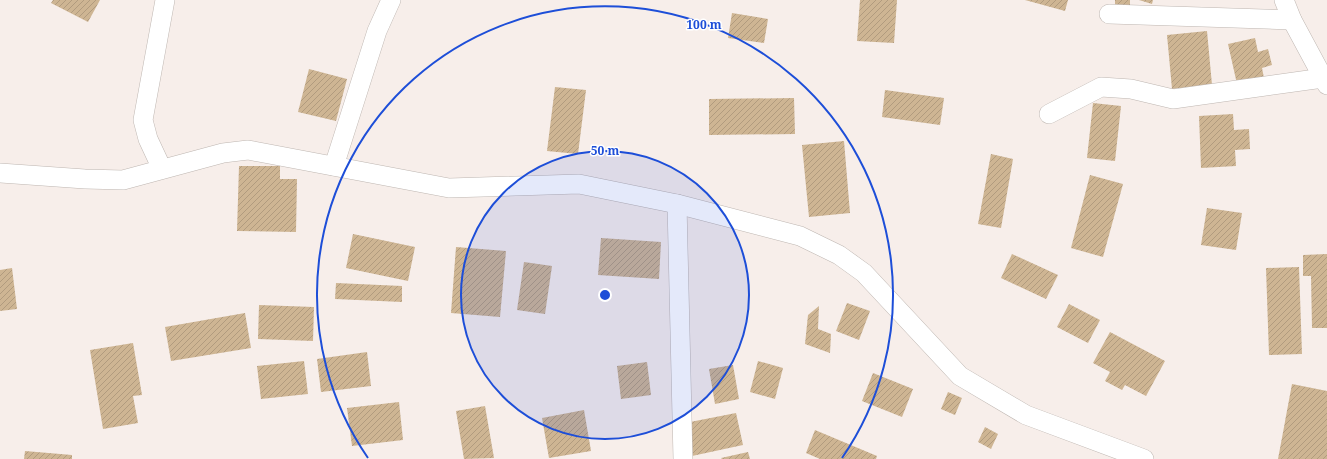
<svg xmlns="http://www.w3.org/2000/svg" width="1327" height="459" font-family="'Noto Serif',serif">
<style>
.building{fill:url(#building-hatch)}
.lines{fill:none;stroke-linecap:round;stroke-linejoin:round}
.minor-casing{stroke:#beb6b1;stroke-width:20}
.minor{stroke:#fff;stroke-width:19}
.ring{fill:none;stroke:#1d4ed8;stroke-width:2}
.centre{fill:#1d4ed8;stroke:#fff;stroke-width:2}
.ring-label{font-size:12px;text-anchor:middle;font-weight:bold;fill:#1d4ed8;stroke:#fff;stroke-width:3;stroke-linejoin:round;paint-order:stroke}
</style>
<defs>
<pattern id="building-hatch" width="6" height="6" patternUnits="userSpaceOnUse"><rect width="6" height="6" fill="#ceb593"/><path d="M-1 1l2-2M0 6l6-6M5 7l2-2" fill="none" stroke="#b19b7e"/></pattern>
</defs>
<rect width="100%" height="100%" fill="#f7eeea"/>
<g class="building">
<path d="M53,0h47l-12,22 -37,-19z"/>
<path d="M860,0h37l-3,43 -37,-2z"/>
<path d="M1025,0h43l-3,11z"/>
<rect x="1115" y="0" width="15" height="5"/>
<path d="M1139,0h14l-1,4z"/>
<path d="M732,13l36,6 -4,24 -36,-5z"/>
<path d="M1207,31l5,54 -40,4 -5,-54z"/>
<path d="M1255,38l3,14 10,-3 4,16 -10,3 2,10 -27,6 -9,-40z"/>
<path d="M309,69l38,10 -11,42 -38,-9z"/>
<path d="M555,87l31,3 -8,64 -31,-3z"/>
<path d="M885,90l59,8 -4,27 -58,-8z"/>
<path d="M794,98l1,36 -86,1v-36z"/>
<path d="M1093,103l28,3 -6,55 -28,-3z"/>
<path d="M1233,114l1,16 15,-1 1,20 -15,1 1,16 -35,2 -2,-52z"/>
<path d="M844,141l6,72 -41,4 -7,-72z"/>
<path d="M991,154l22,5 -12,69 -23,-4z"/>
<path d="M239,166h41v13h17l-1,53 -59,-1z"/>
<path d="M1090,175l33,9 -20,73 -32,-9z"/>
<path d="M1207,208l35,5 -6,37 -35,-5z"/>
<path d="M353,234l62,13 -7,34 -62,-13z"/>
<path d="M601,238l60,4 -2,37 -61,-4z"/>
<path d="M456,247l50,4 -6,66 -49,-4z"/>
<path d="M1012,254l46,21 -12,24 -45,-21z"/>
<path d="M1327,254v74h-15l-1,-52h-8v-21z"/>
<path d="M524,262l28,4 -7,48 -28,-4z"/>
<path d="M1299,267l3,87 -33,1 -3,-87z"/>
<path d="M12,268l5,41 -17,2v-41z"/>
<path d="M336,283l66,3v16l-67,-3z"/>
<path d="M847,303l23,8 -11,29 -23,-9z"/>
<path d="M1069,304l31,16 -12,23 -31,-16z"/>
<path d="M259,305l55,2 -1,34 -55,-2z"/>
<path d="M819,306l-1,23 13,5 -1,19 -25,-9 3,-29z"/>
<path d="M245,313l6,35 -80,13 -6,-34z"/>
<path d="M1110,332l55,29 -19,35 -21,-11 -3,5 -17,-9 5,-9 -17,-9z"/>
<path d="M133,343l9,52 -9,1 5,27 -35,6 -13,-79z"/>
<path d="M367,352l4,34 -50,6 -4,-33z"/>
<path d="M304,361l4,33 -47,5 -4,-33z"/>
<path d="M758,361l25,7 -8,31 -25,-7z"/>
<path d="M647,362l4,33 -30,4 -4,-33z"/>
<path d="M733,365l6,34 -24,5 -6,-35z"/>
<path d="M873,373l40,16 -11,28 -40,-16z"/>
<path d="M1292,384l35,7v68h-49z"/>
<path d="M948,392l14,6 -7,17 -14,-6z"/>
<path d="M399,402l4,38 -51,6 -5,-38z"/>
<path d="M485,406l9,52 -30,1 -8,-48z"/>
<path d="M584,410l7,41 -42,7 -7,-40z"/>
<path d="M736,413l7,32 -51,11 -7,-33z"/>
<path d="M985,427l13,7 -7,15 -13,-7z"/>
<path d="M815,430l62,26 -1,3h-56l-14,-6z"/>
<path d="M25,451l47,4v4h-48z"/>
<path d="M748,452l2,7h-28l-1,-1z"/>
</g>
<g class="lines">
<defs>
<g id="minor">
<path d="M1284,0l8,20 35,65"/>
<path d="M1109,14l183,6"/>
<path d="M1049,114l52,-27 30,2 42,10 150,-21"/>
<path d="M334,166l43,-135 14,-31"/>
<path d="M162,169l-14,-30 -5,-19 22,-120"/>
<path d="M0,173l85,6 38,1 100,-27 25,-3 201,38 130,-4 98,20 123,32 39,19 25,18 96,103 66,39 118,44"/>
<path d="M677,204l6,255"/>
</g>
</defs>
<use href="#minor" class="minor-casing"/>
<use href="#minor" class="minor"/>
</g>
<circle cx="605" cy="295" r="144" fill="#1d4ed8" fill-opacity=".12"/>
<g class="ring">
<circle cx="605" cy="295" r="144"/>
<path d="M368 458A288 288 0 1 1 842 458"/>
</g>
<circle cx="605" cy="295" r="6" class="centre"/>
<g class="ring-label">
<text x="704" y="29">100 m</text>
<text x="605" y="155">50 m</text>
</g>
</svg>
